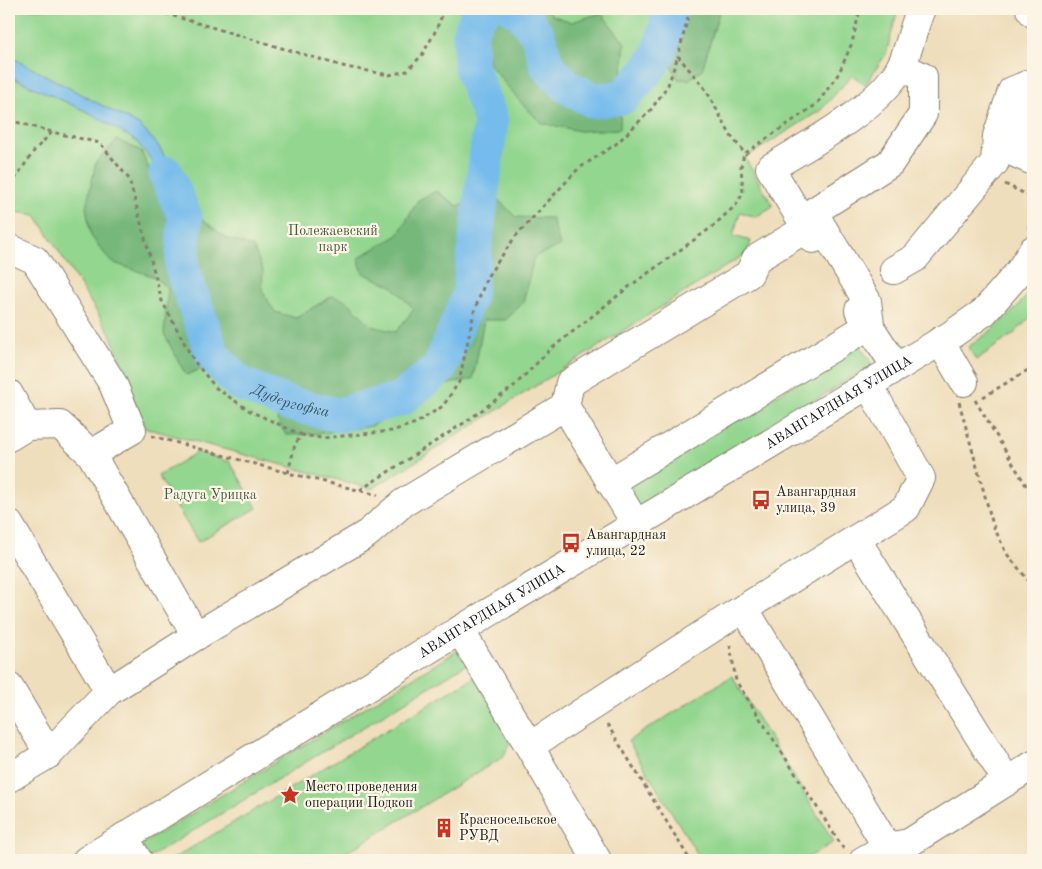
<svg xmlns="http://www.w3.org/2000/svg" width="1042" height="869" font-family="'Old Standard TT',serif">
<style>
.green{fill:#93d68f;stroke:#587956}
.forest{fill:#76b77a;stroke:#496a4b}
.water{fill:#75bbec;stroke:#486c84}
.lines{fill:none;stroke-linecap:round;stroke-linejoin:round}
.river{stroke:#75bbec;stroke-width:35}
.minor-casing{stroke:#867d6c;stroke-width:30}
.path{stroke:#867d6c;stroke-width:3;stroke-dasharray:4 4;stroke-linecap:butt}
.minor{stroke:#fff;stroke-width:28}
.labels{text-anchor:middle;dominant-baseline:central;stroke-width:4.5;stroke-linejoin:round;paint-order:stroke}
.park-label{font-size:14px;fill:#465d44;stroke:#fcf5e5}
.street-label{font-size:14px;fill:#1c1c1c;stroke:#fcf5e5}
.poi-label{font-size:14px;fill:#1c1c1c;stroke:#fcf5e5;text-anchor:start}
.water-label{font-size:15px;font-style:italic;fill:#3b5465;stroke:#fcf5e5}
</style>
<rect width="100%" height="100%" fill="#fcf5e5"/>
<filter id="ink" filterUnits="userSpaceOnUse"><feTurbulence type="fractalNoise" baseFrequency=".02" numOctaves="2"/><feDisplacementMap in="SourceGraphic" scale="10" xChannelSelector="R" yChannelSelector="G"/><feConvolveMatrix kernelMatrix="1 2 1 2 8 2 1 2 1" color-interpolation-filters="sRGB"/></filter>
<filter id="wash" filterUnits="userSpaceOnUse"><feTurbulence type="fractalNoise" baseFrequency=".0096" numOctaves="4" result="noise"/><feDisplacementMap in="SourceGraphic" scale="20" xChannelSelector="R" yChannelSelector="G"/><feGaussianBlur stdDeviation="1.12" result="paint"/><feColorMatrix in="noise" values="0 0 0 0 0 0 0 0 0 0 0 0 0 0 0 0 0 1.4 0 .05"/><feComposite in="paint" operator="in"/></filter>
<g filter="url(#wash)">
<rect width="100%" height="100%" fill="#efdebc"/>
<g class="green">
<path d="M9,9h889l-12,45 -21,31 -13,-10 -31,35 -76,48 28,48 -17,11 -16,-5 -7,24 18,5 -4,12 -375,236 -227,-61 -35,-95 -74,-118 -27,-4z"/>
<path d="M1033,288v26l-18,19 -39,27 -8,-13c27,-18 46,-34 65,-59z"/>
<path d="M859,345l14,20 -240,147 -13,-21z"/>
<path d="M197,452l33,10 27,46 -59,34 -40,-66z"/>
<path d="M462,648l8,14 -323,197 -5,-15z"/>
<path d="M478,675l36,60 -11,22 -169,103h-163z"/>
<path d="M732,676l102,166 -30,18h-103l-73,-119z"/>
</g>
<g class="forest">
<path d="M482,9h68l1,6 21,7 29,-9 24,30 -4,40 -1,46 -40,2 -39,-8 -19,-19 -33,-40 -7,-44z"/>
<path d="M685,9h35l-18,61 -14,10 -10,-1 -9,-18z"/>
<path d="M117,140l24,11 14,32 13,39 34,-3 24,19 27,9 10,23 -1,21 13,21 21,6 36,-22 15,5 25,25 24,6 18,-23 -22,-23 -29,-13 -5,-15 40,-23 20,-35 18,-9 22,15 36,-10 22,21 36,1 8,28 -26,11 -11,46 -17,17h-22l-11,59 -38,8 -29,20 -34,19 -57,8 -29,1 -9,-15 8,-29 -25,-16 -33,-15 -41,15 -22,-41 4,-46 -16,-12 -41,-14 -20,-26 -5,-29 10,-45z"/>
</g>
<path class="water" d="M9,56l130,69 19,20 19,33 14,38 -14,3 -23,-56 -18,-22 -44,-27 -83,-38z"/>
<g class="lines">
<g class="river">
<path d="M514,9l6,2 18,25 10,31 20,20 26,14 29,-4 24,-26 12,-17 12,-45"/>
<path id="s1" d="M166,173l19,44 -3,51 31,88 26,27 47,20 52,12 63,-16 38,-30 30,-73 22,-176 -20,-52 -1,-36 10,-21 5,-2"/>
</g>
</g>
</g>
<g filter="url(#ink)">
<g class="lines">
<defs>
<g id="minor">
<path d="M1030,9l3,4"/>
<path d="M1026,98l-11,55 18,8"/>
<path d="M813,239l-43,-71c39,-23 110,-61 131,-102 9,-18 12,-39 20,-57"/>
<path d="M9,248l26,12 78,124 19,46 -41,24 -31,-29 -33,1 -18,11"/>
<path d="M894,270l21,-12 80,-96 2,-26 15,-45 17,-7"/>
<path d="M859,310l37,57"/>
<path d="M940,341l24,41"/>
<path d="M9,394l18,32"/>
<path d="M565,406l71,118"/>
<path d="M91,454l105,182"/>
<path d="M610,482l260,-157 -3,-24 -54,-89 77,-49 33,-49v-37l-22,-11"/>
<path d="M9,524l100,167"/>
<path d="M856,539l151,242"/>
<path d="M744,608l143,239"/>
<path d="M460,630l137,230"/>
<path d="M9,687l40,67"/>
<path d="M530,746l195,-126 181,-112 15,-30 -53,-94"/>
<path d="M9,778l40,-24 60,-63 87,-55 171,-102 36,-31 162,-97 5,-23 179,-109 7,-15 51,-31"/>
<path d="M124,837l14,23"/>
<path id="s2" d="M87,860l373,-230 491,-295 33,-23 35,-40 14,-22"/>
<path d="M864,860l23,-13 22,-4 124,-78"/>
</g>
</defs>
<use href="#minor" class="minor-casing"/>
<g class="path">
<path d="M150,9l196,58 43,8 18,-4 15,-16 12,-21 11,-25"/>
<path d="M690,9l-12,47 28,34 25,46 15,19"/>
<path d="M9,120l43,12 48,11 29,36 33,122 32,60 22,27 34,23 52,24"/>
<path d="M1005,184l28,14"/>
<path d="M9,185l3,-2 22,-32 18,-19"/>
<path d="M1028,228l5,-9"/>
<path d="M983,397l50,-30"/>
<path d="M975,400l58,97"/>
<path d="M959,402l34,123 13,28 27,33"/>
<path d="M152,436l136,37 90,22"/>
<path d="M288,473l7,-29 7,-9 20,3 70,-7 24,-8 27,-17 16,-24 15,-70 13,-35 28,-40 63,-68 38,-25 34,-33 18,-26 10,-29"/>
<path d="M360,490l107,-69 46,-34 38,-38 79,-63 82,-59 24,-22 7,-12 -2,-26 3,-13 73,-50 22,-31 13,-30 8,-34"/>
<path d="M730,645l6,36 109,170"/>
<path d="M607,724l83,136"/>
</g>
<use href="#minor" class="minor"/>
</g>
</g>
<defs>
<symbol id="bus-bare" viewBox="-9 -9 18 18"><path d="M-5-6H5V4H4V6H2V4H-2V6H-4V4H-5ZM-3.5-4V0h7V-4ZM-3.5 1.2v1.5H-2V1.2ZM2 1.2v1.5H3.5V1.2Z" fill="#c8321e" stroke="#fcf5e5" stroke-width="2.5" paint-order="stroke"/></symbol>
<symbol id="sight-bare" viewBox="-9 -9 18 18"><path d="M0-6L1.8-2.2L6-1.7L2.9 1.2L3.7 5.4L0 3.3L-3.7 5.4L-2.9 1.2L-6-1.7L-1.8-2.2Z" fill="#c8321e" stroke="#fcf5e5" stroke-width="2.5" paint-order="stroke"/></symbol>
<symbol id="building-bare" viewBox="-9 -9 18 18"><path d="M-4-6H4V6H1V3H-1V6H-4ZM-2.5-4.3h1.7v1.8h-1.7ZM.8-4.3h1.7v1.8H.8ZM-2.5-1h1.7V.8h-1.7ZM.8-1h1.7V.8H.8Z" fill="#c8321e" stroke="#fcf5e5" stroke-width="2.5" paint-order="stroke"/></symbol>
</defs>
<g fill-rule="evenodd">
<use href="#bus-bare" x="747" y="486" width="28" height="28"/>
<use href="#bus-bare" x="557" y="529" width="28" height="28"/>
<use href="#sight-bare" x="276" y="781" width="28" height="28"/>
<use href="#building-bare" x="430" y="814" width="28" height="28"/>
</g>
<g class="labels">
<g class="park-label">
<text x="333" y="231">Полежаевский<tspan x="333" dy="16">парк</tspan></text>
<text x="210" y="495">Радуга Урицка</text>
</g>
<g class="street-label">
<text stroke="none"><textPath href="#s2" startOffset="880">АВАНГАРДНАЯ УЛИЦА</textPath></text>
<text stroke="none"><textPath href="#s2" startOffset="475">АВАНГАРДНАЯ УЛИЦА</textPath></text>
</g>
<g class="poi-label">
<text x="776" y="492">Авангардная<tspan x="776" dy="16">улица, 39</tspan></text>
<text x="586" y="535">Авангардная<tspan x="586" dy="16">улица, 22</tspan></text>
<text x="305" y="787">Место проведения<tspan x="305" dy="16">операции Подкоп</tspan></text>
<text x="459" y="820">Красносельское<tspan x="459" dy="16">РУВД</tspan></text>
</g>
<g class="water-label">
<text stroke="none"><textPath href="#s1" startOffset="285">Дудергофка</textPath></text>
</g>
</g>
<rect width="1042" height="869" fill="none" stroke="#fcf5e5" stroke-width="30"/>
</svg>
